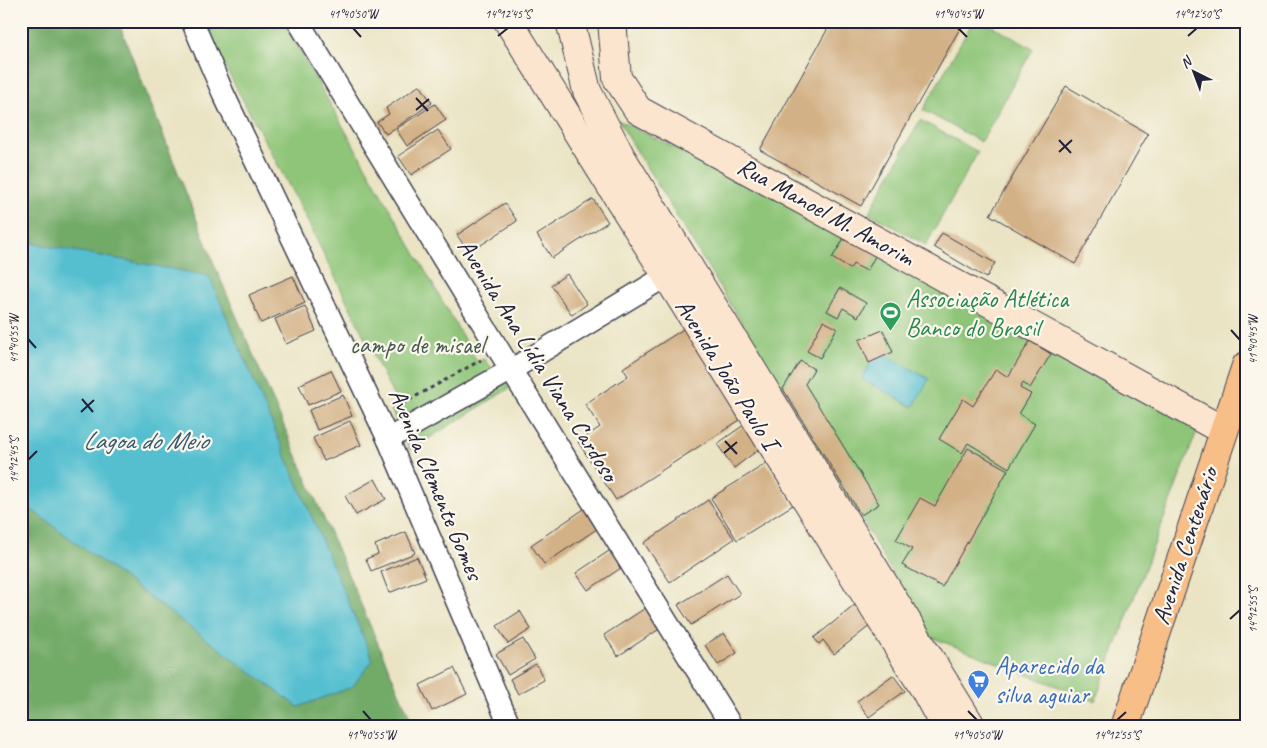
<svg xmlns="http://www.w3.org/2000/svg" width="1267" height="748" font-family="Caveat,sans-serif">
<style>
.green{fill:#8ec578;stroke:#58745a}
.forest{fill:#72aa68;stroke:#4a6652}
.water{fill:#55bfd0;stroke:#3c7086}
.building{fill:#d3b186}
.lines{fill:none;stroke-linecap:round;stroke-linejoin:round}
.street-casing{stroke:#403f50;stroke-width:24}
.secondary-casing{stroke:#403f50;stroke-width:30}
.primary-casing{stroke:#403f50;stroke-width:30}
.path{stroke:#403f50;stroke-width:3;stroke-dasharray:4 4;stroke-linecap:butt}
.street{stroke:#fff;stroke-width:21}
.secondary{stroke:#fce5cf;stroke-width:28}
.primary{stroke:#f7be88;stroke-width:28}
.ticks{fill:none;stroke:#22223b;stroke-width:2}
.labels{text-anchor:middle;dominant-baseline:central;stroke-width:4.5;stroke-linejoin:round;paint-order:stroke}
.street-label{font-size:25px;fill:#22223b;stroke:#fbf7ec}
.leisure-label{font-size:25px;fill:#27864d;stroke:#fbf7ec;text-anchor:start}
.park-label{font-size:25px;fill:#485b50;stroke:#fbf7ec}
.shop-label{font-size:25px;fill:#366cbe;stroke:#fbf7ec;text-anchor:start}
.water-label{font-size:26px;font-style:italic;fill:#34596f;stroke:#fbf7ec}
.neatline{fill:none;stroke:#22223b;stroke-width:2}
.ticks-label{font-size:12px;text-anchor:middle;fill:#22223b}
</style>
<rect width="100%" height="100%" fill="#fbf7ec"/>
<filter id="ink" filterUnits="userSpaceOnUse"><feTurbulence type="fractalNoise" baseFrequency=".02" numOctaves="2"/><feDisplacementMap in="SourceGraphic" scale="10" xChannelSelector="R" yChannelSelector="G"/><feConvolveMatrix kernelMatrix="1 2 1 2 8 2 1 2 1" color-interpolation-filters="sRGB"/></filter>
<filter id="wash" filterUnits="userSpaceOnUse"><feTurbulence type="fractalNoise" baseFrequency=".0096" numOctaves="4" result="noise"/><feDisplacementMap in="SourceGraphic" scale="20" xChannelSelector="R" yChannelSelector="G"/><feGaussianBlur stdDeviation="1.12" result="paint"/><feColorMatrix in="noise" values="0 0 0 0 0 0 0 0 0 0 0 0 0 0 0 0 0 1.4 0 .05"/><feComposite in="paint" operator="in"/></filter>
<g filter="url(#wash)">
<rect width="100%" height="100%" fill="#eae4c4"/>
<g class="green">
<path d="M202,21h81l194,341 7,-3 26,29 -100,62 -19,-40 7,-5 -95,-193 -81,-151z"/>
<path d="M973,21h10l50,28 -52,93 -58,-32z"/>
<path d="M618,120l247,120 335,183 -105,278 -167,-65 -66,-116z"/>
<path d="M920,120l58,32 -52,93 -57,-32z"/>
</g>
<path class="forest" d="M21,21h97l99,250 197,456h-393z"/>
<g class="water">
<path d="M21,241l188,35 164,384 -21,27 -54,20 -277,-205z"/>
<path d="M877,350l52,29 -16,28 -51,-28z"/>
</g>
<g id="blocks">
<g class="building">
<path d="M832,21h132l-103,185 -101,-56z"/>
<path d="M420,85l12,18 -46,31 -9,-12 12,-8 -3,-6z"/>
<path d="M1066,86l82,48 -73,130 -85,-49z"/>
<path d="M435,104l11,16 -39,26 -11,-17z"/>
<path d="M438,130l13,19 -40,26 -13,-19z"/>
<path d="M593,199l15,23 -56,36 -15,-23z"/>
<path d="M505,203l12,18 -48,32 -12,-18z"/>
<path d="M848,232l31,17 -12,22 -14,-7 -3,5 -18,-11z"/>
<path d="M942,233l53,30 -9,15 -52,-31z"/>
<path d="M567,274l20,30 -15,11 -21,-30z"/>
<path d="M293,276l12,27 -44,20 -12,-28z"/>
<path d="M840,288l26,15 -8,14 -15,-9 -5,9 -11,-6z"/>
<path d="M305,306l11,25 -30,13 -11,-25z"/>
<path d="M823,321l14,7 -17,30 -13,-7z"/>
<path d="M685,328l58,90 -127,82 -38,-58 22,-15 -15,-23 43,-28 -5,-8z"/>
<path d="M883,330l10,22 -24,11 -10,-23z"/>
<path d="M1030,341l21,13 -21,34 -7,-5 -3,5 11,6 -12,20 16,10 -26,44 -41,-25 -6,10 -23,-14 24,-40 10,7 23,-37 12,8z"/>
<path d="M800,361l14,8 -9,15 74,120 -18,11 -78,-126z"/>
<path d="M331,370l10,21 -33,14 -9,-20z"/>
<path d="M343,395l9,21 -35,14 -8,-20z"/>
<path d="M350,421l11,24 -37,16 -11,-23z"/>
<path d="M745,424l17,23 -28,21 -17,-24z"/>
<path d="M968,448l40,22 -66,117 -40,-22 10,-16 -16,-9 24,-42 15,8z"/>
<path d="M767,463l26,42 -56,35 -26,-42z"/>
<path d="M375,479l11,20 -30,16 -11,-19z"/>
<path d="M708,500l26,39 -64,43 -26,-39z"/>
<path d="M587,507l13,20 -56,37 -13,-19z"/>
<path d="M406,532l9,21 -44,18 -5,-12 12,-5 -3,-9z"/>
<path d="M612,549l12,17 -36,24 -12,-17z"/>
<path d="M417,557l9,21 -37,15 -8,-21z"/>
<path d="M727,574l13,20 -49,31 -13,-20z"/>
<path d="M650,605l14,21 -46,30 -14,-21z"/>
<path d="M855,605l16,20 -37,29 -11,-14 -4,4 -5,-6z"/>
<path d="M520,611l11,18 -23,15 -11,-18z"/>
<path d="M724,633l13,20 -19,12 -13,-20z"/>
<path d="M523,639l12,20 -27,16 -12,-21z"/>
<path d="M536,664l8,16 -26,14 -8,-15z"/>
<path d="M454,668l13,26 -35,17 -12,-26z"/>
<path d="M893,675l12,16 -36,26 -12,-16z"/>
</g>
</g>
</g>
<g filter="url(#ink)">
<use href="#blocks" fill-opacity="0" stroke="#403f50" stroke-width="1"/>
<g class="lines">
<defs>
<g id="street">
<path d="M192,21l31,72 165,346 122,288"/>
<path d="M298,21l213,349 221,357"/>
<path d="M388,439l123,-69 155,-94"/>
</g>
<g id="secondary">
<path d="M508,21l417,669 20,37"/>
<path d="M570,21l17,70 33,64 352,572"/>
<path d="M612,21l5,57 21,32 586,321"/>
</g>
<path id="primary" d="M1125,727l121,-361"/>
</defs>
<use href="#street" class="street-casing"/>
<use href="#secondary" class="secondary-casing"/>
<use href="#primary" class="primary-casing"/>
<path class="path" d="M395,408l86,-48"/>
<use href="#street" class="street"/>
<use href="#secondary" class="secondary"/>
<use href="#primary" class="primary"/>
</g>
</g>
<path class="ticks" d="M353,28l8,9M958,28l9,9M498,36l10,-8M1188,36l9,-8M416,98l12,13M416,110l13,-11M1059,140l12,13M1059,152l13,-12M1231,330l9,10M28,339l8,9M82,399l11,13M81,412l13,-12M725,441l12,13M724,453l13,-11M28,460l9,-9M1230,619l10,-9M363,711l8,9M968,711l9,9M1117,720l9,-8"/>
<defs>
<symbol id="stadium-pin" viewBox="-11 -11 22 30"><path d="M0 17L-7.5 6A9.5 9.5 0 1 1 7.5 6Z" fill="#2e9e5b" stroke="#fbf7ec"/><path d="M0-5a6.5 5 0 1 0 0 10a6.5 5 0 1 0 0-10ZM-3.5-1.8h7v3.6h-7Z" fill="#fff"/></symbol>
<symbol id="supermarket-pin" viewBox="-11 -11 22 30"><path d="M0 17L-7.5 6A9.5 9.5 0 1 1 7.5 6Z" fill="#3f7fe0" stroke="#fbf7ec"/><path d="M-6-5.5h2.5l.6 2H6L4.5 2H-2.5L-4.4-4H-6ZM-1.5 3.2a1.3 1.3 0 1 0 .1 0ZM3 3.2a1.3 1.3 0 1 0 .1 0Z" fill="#fff"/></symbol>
</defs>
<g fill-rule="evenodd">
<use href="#stadium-pin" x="878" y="300" width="25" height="34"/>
<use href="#supermarket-pin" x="966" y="668" width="25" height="34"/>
</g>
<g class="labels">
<g class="street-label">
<text transform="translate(826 212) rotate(29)">Rua Manoel M. Amorim</text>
<text transform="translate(538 360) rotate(58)">Avenida Ana Lídia Viana Cardoso</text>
<text transform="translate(727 374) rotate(58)">Avenida João Paulo I</text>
<text transform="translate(436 484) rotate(67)">Avenida Clemente Gomes</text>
<text transform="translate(1185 546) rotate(-72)">Avenida Centenário</text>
</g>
<g class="leisure-label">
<text x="906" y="299">Associação Atlética<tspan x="906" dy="29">Banco do Brasil</tspan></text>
</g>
<g class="park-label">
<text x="417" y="345">campo de misael</text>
</g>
<g class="shop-label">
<text x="995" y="666">Aparecido da<tspan x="995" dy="29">silva aguiar</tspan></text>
</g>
<g class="water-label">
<text x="145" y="440">Lagoa do Meio</text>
</g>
</g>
<rect width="1267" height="748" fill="none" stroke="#fbf7ec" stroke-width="55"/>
<g transform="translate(1194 72) rotate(318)" stroke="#fbf7ec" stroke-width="4" paint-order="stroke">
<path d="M0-4L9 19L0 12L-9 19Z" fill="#22223b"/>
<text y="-8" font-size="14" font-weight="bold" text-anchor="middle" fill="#22223b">N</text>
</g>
<rect x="28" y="28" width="1212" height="692" class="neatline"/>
<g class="ticks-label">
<text x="353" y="18">41°40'50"W</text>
<text x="508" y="18">14°12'45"S</text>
<text x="958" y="18">41°40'45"W</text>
<text x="1197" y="18">14°12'50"S</text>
<text transform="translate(14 339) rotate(-90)" y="4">41°40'55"W</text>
<text transform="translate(1253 340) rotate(-90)" y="4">41°40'45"W</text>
<text transform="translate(14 460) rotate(-90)" y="4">14°12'45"S</text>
<text transform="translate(1253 610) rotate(-90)" y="4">14°12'55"S</text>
<text x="371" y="739">41°40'55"W</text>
<text x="977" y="739">41°40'50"W</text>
<text x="1117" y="739">14°12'55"S</text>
</g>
</svg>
